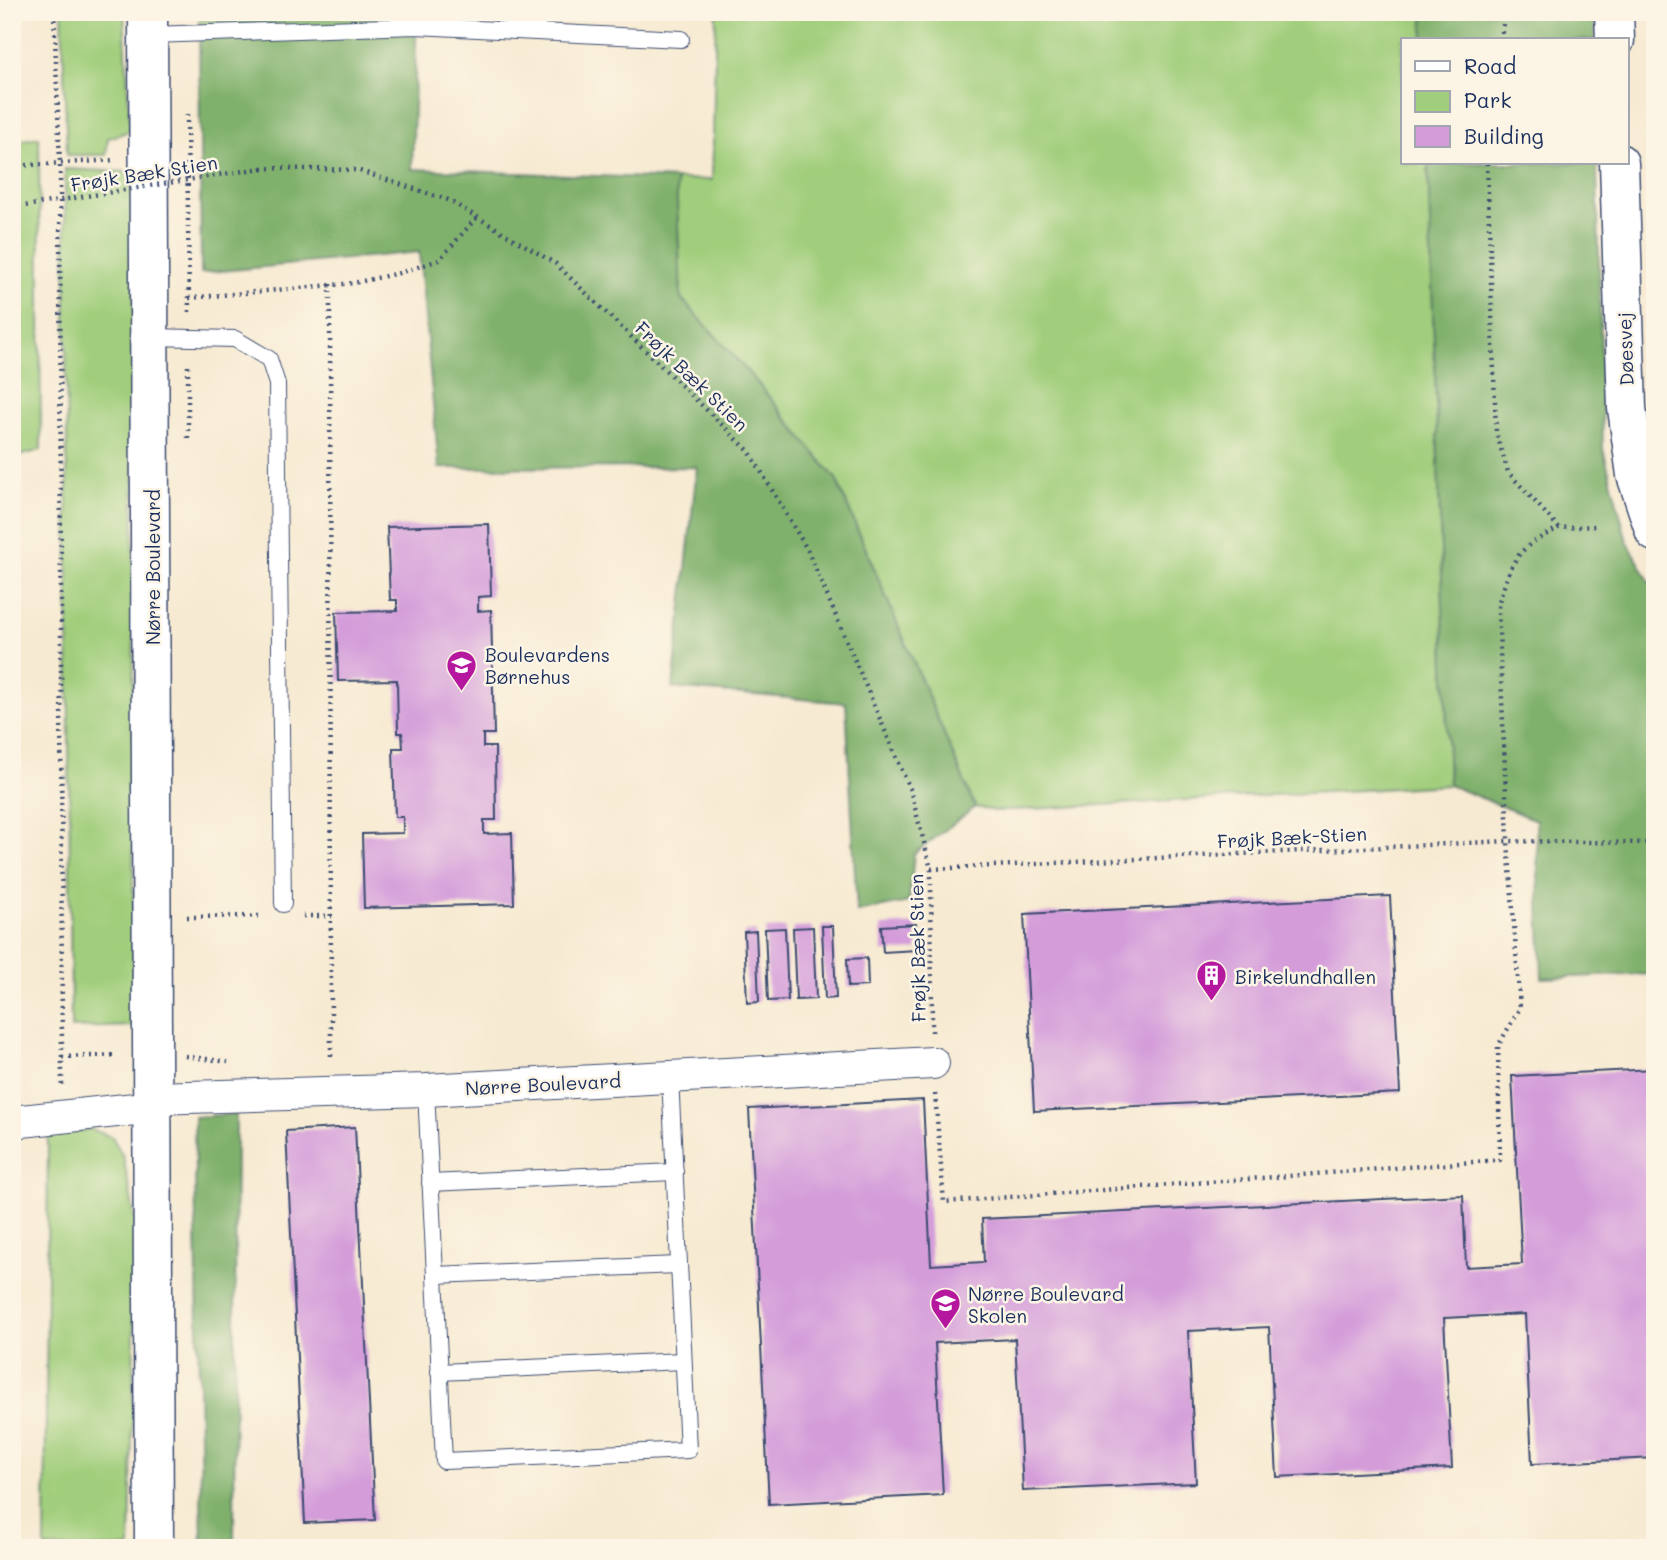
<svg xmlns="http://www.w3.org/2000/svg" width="1667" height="1560" font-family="Mali,sans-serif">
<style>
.green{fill:#a1ce7c;stroke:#5e7e6d;stroke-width:2}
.forest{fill:#80b16c;stroke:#4e7065;stroke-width:2}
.building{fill:#d49dda}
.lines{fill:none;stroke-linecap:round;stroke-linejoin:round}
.service-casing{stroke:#3c4b6f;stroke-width:18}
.minor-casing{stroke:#3c4b6f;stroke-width:34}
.tertiary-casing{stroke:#3c4b6f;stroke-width:41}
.path{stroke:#3c4b6f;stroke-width:4.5;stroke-dasharray:2 5;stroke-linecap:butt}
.service{stroke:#fff;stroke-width:16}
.minor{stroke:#fff;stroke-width:32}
.tertiary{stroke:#fff;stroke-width:38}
.path-bridge{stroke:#3c4b6f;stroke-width:4.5;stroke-dasharray:2 5;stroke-linecap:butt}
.labels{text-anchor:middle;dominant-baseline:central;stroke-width:5;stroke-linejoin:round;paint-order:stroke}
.street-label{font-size:19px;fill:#1b2f5e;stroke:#fcf5e5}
.poi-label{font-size:19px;fill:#1b2f5e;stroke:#fcf5e5;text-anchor:start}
</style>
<rect width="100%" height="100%" fill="#fcf5e5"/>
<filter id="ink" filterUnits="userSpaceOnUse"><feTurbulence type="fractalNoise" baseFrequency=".0143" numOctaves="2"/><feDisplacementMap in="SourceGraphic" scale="14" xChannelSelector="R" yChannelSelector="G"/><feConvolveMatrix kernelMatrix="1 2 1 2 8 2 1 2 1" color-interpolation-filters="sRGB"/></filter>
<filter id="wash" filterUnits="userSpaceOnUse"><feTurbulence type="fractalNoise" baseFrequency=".00686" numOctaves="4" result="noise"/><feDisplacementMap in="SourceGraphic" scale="28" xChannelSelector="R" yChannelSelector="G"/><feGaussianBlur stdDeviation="1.57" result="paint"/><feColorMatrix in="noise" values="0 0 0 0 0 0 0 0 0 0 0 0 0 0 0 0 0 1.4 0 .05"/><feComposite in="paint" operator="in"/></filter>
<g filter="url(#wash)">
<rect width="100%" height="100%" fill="#f7ead2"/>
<g class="green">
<path d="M62,12h62l6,119 -22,7 -2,17h-39z"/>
<path d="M716,12h707l1,28h-21v123h25l21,622 -453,26 -21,-4 -139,-328 -81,-99 -74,-82 -5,-119 36,1z"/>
<path d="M39,137l2,313 -29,8v-316z"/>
<path d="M65,169l62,3 7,30 -1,824 -62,2z"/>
<path d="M90,1129l22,8 11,19 13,68 -6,324h-85l3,-411z"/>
</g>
<g class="forest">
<path d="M199,12h218l-5,157 264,10 5,119 74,82 81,99 139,328 -61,47 -5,48 -52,10 -11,-209 -173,-15 24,-221 -258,1 -20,-216 -218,21z"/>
<path d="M1423,12h171l1,28h-171z"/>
<path d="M1428,163h169l6,286 24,92 28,51v382l-113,4 -6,-158 -87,-35z"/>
<path d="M236,1114l-2,434h-32l-8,-431z"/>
</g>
<g id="blocks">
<g class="building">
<path d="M489,524l2,72 -13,1v14l13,-1 3,124h-11v13h12l1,73h-12v14l28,-1 2,71 -150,4 -2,-74 41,-1v-16h-8l-2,-69h10l-1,-15h-4l-1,-53 -59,1 -2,-69 61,-1v-11h-7l-3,-73z"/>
<path d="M1390,896l10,197 -366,18 -10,-197z"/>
<path d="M916,924l1,26 -34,2 -2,-26z"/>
<path d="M822,926h11l3,72 -11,1z"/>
<path d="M813,927l3,72 -20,1 -3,-72z"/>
<path d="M785,928l3,72 -20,1 -3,-72z"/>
<path d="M756,931l3,71 -12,1 -3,-71z"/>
<path d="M867,958l1,28 -20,1 -1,-28z"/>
<path d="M1655,1069v389l-123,6 -7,-150 -81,4 8,150 -175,9 -8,-150 -81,4 8,152 -173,8 -8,-152 -80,4 8,152 -174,9 -20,-395 174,-9 8,165 53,-3 -2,-43 481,-24 3,72 56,-3 -10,-188z"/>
<path d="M355,1127l20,393 -70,3 -19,-392z"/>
</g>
</g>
</g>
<g filter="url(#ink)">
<use href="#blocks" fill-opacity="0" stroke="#3c4b6f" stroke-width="2"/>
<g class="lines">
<defs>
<g id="service">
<path d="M150,35l266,-9 265,13"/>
<path d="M151,337l84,2 34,20 8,25 6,520"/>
<path d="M426,1090l18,371 244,-11 -18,-373"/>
<path d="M430,1183l245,-11"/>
<path d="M435,1275l243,-10"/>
<path d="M439,1372l244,-11"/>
</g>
<g id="minor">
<path d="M154,1098l272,-8 507,-27"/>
<path d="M12,1122l142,-15"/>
</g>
<g id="tertiary">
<path d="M148,12l6,1536"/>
<path d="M1614,12l1,28"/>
<path d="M1619,163l8,245 9,67 19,57"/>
</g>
</defs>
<use href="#service" class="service-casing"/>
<use href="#minor" class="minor-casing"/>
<use href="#tertiary" class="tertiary-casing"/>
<g class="path">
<path d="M54,12l6,150 2,924"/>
<path d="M1654,12l1,13"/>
<path d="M1501,40l4,-28"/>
<path d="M187,114l2,201"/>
<path d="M1487,163l9,270 12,39 51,56 37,-2"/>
<path d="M12,166l103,-6"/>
<path d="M262,168l95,2 91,30 29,17 79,47 193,187 59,100 102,238 21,80 1,163"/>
<path d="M330,284l1,777"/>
<path d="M189,298l165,-15 45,-10 40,-13 38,-43"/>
<path d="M188,438v-76"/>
<path d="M931,869l577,-28 147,2"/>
<path d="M303,916h29"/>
<path d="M187,917l75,-1"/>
<path d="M185,1056l43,6"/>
<path d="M62,1057l55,-2"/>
<path d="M935,1094l9,108 556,-42 -2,-114 22,-38 -12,-167 -10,-237c16,-47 16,-54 61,-76"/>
</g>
<use href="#service" class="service"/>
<use href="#minor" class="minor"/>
<use href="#tertiary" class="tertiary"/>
<path class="path-bridge" d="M12,208l250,-40"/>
</g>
</g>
<defs>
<symbol id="school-pin" viewBox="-11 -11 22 30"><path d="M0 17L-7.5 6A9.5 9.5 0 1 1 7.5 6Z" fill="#b5179e" stroke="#fcf5e5"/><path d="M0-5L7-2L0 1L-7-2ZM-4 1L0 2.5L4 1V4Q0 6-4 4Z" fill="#fff"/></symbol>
<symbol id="building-pin" viewBox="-11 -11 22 30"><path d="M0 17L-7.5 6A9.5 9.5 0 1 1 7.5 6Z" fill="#b5179e" stroke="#fcf5e5"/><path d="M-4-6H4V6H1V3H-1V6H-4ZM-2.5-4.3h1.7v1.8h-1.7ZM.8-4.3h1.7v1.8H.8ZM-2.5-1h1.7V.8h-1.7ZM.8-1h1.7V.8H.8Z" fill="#fff"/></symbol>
</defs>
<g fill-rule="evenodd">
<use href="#school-pin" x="444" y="648" width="35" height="47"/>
<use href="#building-pin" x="1194" y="958" width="35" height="47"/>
<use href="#school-pin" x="928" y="1286" width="35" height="47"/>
</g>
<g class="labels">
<g class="street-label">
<text transform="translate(144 173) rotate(-9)">Frøjk Bæk Stien</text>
<text transform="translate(1625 349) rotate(-92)">Døesvej</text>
<text transform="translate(692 376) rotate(44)">Frøjk Bæk Stien</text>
<text transform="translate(152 567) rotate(-90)">Nørre Boulevard</text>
<text transform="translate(1292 837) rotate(-3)">Frøjk Bæk-Stien</text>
<text transform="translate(917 948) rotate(-91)">Frøjk Bæk Stien</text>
<text transform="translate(543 1084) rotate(-3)">Nørre Boulevard</text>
</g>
<g class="poi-label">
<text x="485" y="654">Boulevardens<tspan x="485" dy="22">Børnehus</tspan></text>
<text x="1235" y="976">Birkelundhallen</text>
<text x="968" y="1293">Nørre Boulevard<tspan x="968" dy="22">Skolen</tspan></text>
</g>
</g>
<rect width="1667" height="1560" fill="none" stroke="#fcf5e5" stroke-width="42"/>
<rect x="1401" y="38" width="228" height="126" fill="#fcf5e5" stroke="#a2a6af" stroke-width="2"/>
<rect x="1415" y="61" width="35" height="10" fill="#ffffff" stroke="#a2a6af" stroke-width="2"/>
<text x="1464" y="74" font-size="21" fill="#1b2f5e">Road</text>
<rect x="1415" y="91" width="35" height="21" fill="#a1ce7c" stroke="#a2a6af" stroke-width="2"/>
<text x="1464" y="108" font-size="21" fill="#1b2f5e">Park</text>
<rect x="1415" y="126" width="35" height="21" fill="#d49dda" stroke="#a2a6af" stroke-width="2"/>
<text x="1464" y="144" font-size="21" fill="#1b2f5e">Building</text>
</svg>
